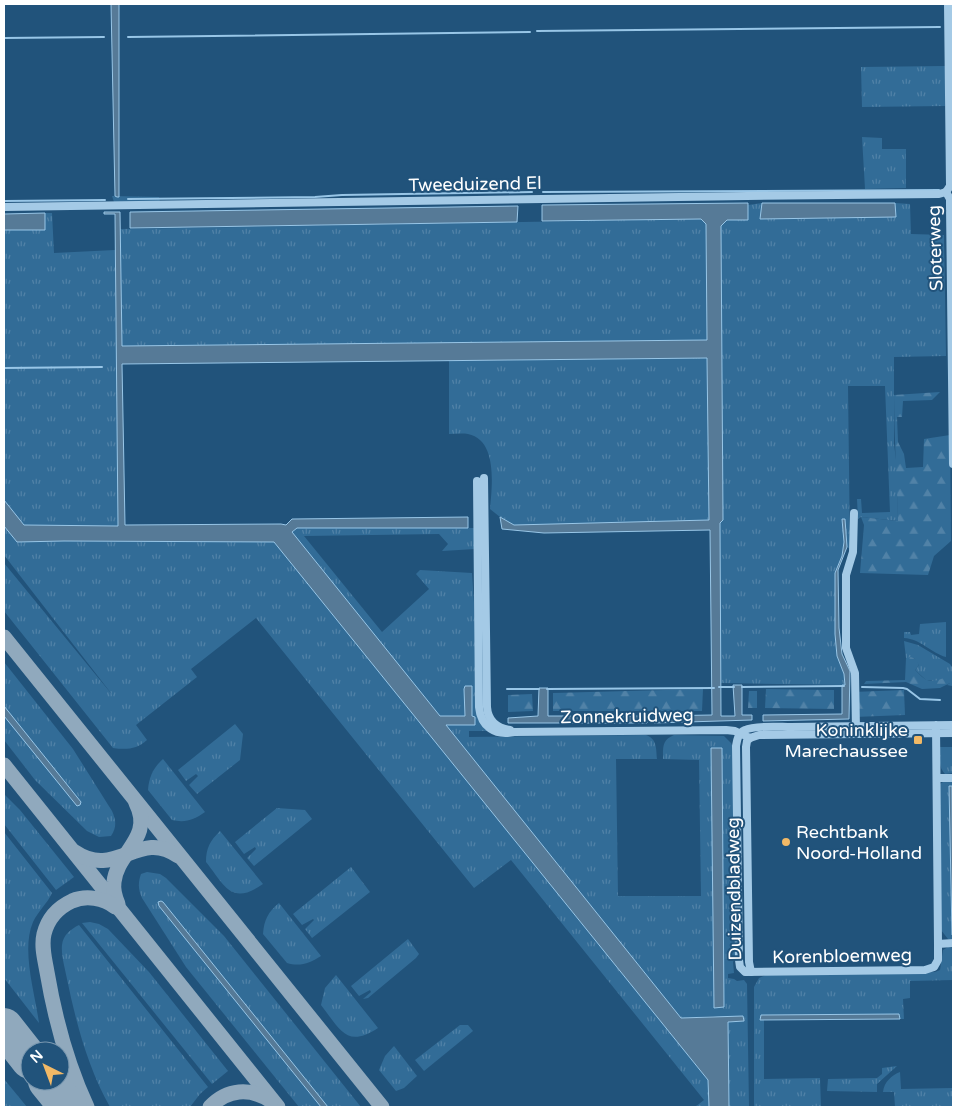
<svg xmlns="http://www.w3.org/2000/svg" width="957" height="1111" font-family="'Varela Round',sans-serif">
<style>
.grass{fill:url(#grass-tufts);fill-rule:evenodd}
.forest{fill:url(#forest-firs)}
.water{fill:#567a97;stroke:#98c6e7}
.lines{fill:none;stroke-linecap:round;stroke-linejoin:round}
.stream{stroke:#98c6e7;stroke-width:2}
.taxiway{stroke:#90a9bd;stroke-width:15}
.runway{stroke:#90a9bd;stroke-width:38}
.minor{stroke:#a4cae6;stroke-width:8}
.poi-dot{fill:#f2b966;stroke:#21537b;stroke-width:2}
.labels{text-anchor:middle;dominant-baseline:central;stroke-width:4;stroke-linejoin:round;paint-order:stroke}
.street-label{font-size:18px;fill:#fff;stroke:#21537b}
.poi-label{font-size:18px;fill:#fff;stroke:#21537b;text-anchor:end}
</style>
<defs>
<pattern id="grass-tufts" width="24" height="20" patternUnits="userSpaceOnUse" patternTransform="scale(1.25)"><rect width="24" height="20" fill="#326c97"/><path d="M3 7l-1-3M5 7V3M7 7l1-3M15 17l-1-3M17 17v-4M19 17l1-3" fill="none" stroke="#5182a7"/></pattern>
<pattern id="forest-firs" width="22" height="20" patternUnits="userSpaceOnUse" patternTransform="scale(1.25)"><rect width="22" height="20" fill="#326c97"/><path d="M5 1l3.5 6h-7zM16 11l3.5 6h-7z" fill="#5182a7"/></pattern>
</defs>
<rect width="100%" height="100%" fill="#21537b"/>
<g class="grass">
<path d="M945,66v40l-83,1 -1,-40z"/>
<path d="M862,137l20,1v11h24v39l-41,1z"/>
<path d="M112,196l47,1 1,5h-46z"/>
<path d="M762,203l-1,16 135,-2 -1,-14 15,1 1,30 33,1 2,121 -52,1v87l3,24 1,53 -37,-4 -3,2 -1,-20h4l1,14 28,-1 -5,-126h-37l2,163 -3,-2 -2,-28h-3l2,23 -2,14 -7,17v61l2,22 7,18 1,11 -124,-2 -1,-160 3,-3 -2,-294 6,-6h20l1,-15z"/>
<path d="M45,213h7l2,40 61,-3 3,276 -94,-1 -20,-25v-270h41z"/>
<path d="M701,219l5,5 1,116 -585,6 -2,-117z"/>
<path d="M707,358l2,162 -195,5 -14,-8 -10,-8c2,-22 8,-69 -22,-75 -6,-1 -13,0 -19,0v-73z"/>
<path d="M4,526l13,16 47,-1 210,1 434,538 1,27h-14l9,-7 -193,-240 -37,28 -218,-270 -65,51 6,8 -61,48 11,15c-10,9 -20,10 -34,8l-109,-137v-48l110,134 -110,-142z"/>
<path d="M287,527l188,1v21l-33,2 6,-7 -9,-10 -135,2 78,96 47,-43 -13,-15 4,-4 52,3 4,60 1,79 13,19h-21v6l177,-2c11,4 10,13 11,24h-41l2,137h83l-2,-136 -36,-1c0,-12 -1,-19 11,-24l50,1 7,7 3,7 2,207 -3,5 1,11 -6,1v4l6,1 3,2 7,-1 3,4 2,123h-20l-1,-85 15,-1 -29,-5 -33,2 -235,-293 26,-8v-31l-8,3 1,27h-25zM722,748l2,259 -10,1 -3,-259z"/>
<path d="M946,622v35c-15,-4 -25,-18 -42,-19v-6h6l1,3 8,-1 1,-10z"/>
<path d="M904,641l14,4 32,19 2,3v19l-5,-1 3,-2 -24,-3 -11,-10 4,-5 -5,-7h-8z"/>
<path d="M4,662l69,87 39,62c4,9 5,16 -1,25l-12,1 -12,-6 -52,-51 -31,-40z"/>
<path d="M235,724l8,10 -3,26 -43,34 -8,-9 9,-9 -2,-2 -10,7 -8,-11z"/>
<path d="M939,747h14v26l-8,1c-7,-7 -5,-17 -6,-27z"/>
<path d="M163,759l42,53c-11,8 -20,11 -33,8l-24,-30c1,-13 5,-22 15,-31z"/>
<path d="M943,782h10v4h-4l4,153h-5l-7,-9 -1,-146z"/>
<path d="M4,794l16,16 54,67 -18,13 -52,-66z"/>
<path d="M277,808l28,2 7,9 -58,47 -7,-8 9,-9 -1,-2 -11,7 -9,-12z"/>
<path d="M220,831l43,53c-32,22 -38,2 -57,-22 0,-14 4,-21 14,-31z"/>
<path d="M4,832l48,61c-5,11 -14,18 -19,29 -12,28 2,71 6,101l-35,-45z"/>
<path d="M351,867l19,25 -58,46 -7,-9 9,-9 -1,-1 -11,6 -9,-11z"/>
<path d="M147,872l13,2 6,4 58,58 137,171h-62l-113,-140 -44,-69c-4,-9 -4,-15 -1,-24z"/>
<path d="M279,903l42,53c-11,7 -21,11 -34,7l-24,-29c1,-14 5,-22 16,-31z"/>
<path d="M90,922l9,2 9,5 41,43 79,99 -16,13 -130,-161z"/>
<path d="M79,925l129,162 -8,7 -10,13h-80c-22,-39 -34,-84 -43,-128 -2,-11 -6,-23 -5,-34 1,-10 9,-16 17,-20z"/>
<path d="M408,939l11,15 -3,4 -48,40 -5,1 8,-7 -1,-2 -11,6 -8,-10z"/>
<path d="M948,947l5,1v32l-43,1v17l-7,1 1,20h-4l-1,-5 -138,1 -1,5h4v59l56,-1 1,29h-67v-120l5,-9 7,-3 169,-3 5,-2 3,-20z"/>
<path d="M336,975l42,53c-32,21 -38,1 -57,-23l4,-17z"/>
<path d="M460,1025h8l5,6 -49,40 -9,-11z"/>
<path d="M394,1046l23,30 -13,12 -8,3 -17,-21 6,-14z"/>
<path d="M897,1066l-20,18v8l-50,-1 1,-12 49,-1 5,-4v-6z"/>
<path d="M900,1072l1,17 52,-1v19h-58l-1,-15h-11c1,-10 9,-17 17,-20z"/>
<path d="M4,1079l23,28h-23z"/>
</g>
<g class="forest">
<path d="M940,392l-8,8 -29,1 -1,16h-5l1,25 6,12 2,14 17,-1 1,-28 26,-4 1,106 -17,15 -6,19 -68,-2 4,-48 -3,-8 37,4c-1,-42 -4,-84 -4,-126z"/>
<path d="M910,657c5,1 7,3 9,8l-4,5c11,11 14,14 29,8l6,2v3l-10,5 -18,1 -16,-7 -42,2 2,-3 39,-1 1,-22z"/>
<path d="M703,689l-1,22h-149v-18z"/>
<path d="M766,689l68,1v19l-69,-1z"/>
<path d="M904,690l1,25 -51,2 -1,-25z"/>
<path d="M749,691h8v17h-9z"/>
<path d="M532,694l1,17 -25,1v-17z"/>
</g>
<g class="water">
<path d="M111,4h8v193h-2l-2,-1z"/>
<path d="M748,203v17h-21l-6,6 2,294 -3,3 1,193h14l-2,-31h9v30h10v5l-98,3v-7l58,-1 -2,-185 -166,3 -42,-4 -2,-12 14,8 195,-5 -2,-162 -585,6 3,161 156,-1 5,1 6,-6 176,-2v11h-171l-5,4 148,184h25l-1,-27 1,-3h7v30l3,1v8h-29l235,293 62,-2 1,5 -16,1 1,85h-20l-1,-27 -434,-538 -210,-1 -47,1 -13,-16v-26l20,25 94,1 -3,-312h-11v-2h16l2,134 585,-6 -1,-116 -5,-5 -159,2v-16z"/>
<path d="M762,203h133l1,14 -136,2z"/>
<path d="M518,206l-1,16 -387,6v-16z"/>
<path d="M45,213v17h-41v-16z"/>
<path d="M842,519h3l2,28 -9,23 1,58 3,26 8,17 -1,48 -86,2v-6l79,-1v-29h3l-1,-11 -7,-18 -2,-22v-61l7,-17 2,-14z"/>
<path d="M539,688h9v28h99v7h-139v-5l30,-2z"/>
<path d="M4,706l77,96 -1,3 -3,1 -73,-90z"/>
<path d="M711,748h11l2,259 -10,1z"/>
<path d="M949,786h3l1,149h-1z"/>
<path d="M161,901l2,1 165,205h-7l-162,-201 -1,-4z"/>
<path d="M899,1014l1,5 -140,1 1,-5z"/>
</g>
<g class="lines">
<g class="stream">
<path d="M537,31l403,-4"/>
<path d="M128,37l402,-5"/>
<path d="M4,38l100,-1"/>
<path d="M543,192l396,-2"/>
<path d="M128,199l187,-2 27,-2 190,-3"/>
<path d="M4,201l101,-1"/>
<path d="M4,368l98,-1"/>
<path d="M719,687h15"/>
<path d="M742,687l102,-1"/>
<path d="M862,687l41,1 4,1 13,10 20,1"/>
<path d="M507,689h32"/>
<path d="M547,689l167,-1"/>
</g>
<g class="taxiway">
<path d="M4,637l378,470"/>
<path d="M4,765l274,342"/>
<path d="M75,852c41,28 64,-24 103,4"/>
<path d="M118,904c-3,-7 -5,-15 -4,-22 3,-30 40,-44 22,-79"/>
<path d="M87,1107c-20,-43 -32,-88 -40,-135 -2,-12 -6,-25 -3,-38 4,-16 13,-26 28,-33 14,-6 32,-3 43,6"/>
<path d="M210,1107c17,-18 40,-20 61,-6"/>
</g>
<g class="runway">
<path d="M4,1027l26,33"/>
<path d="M47,1081l21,26"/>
</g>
<g class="minor">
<path d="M946,192l4,7v6l3,259"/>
<path d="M946,192l4,-6 -2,-182"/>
<path d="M4,207l743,-11 192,-2 7,-2"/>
<path d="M484,478l3,229c1,14 10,21 23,23"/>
<path d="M477,481l2,226c2,20 16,29 35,25l212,-2 9,1 15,7 9,-3 194,-2"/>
<path d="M854,513l-1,39 -7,23v73l9,25 1,57"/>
<path d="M936,725l2,219v16l-4,7 -9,3 -180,2 -5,-5 -1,-7 -3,-214c1,-6 2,-13 9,-16 10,-5 34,-3 46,-3 54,-1 108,-1 162,-2"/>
<path d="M750,738l-3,3 -1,6 3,215 2,10"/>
<path d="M937,778h16"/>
<path d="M938,944l15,-1"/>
</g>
</g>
<g class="poi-dot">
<rect x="913" y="735" width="10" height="10" rx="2.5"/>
<circle cx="786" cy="842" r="5"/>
</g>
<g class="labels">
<g class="street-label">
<text transform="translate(475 184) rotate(-1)">Tweeduizend El</text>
<text transform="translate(935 248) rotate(-92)">Sloterweg</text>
<text transform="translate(627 716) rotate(-1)">Zonnekruidweg</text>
<text transform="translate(734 889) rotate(-91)">Duizendbladweg</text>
<text transform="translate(842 956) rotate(-1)">Korenbloemweg</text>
</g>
<g class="poi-label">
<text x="908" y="730">Koninklijke<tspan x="908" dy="21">Marechaussee</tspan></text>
<text x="796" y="832" text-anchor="start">Rechtbank<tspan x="796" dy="21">Noord-Holland</tspan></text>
</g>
</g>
<rect width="957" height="1111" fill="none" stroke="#ffffff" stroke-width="10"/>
<g transform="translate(45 1066) rotate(318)"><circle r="24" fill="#21537b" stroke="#7a98b0"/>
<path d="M0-4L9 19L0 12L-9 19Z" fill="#f2b966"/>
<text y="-8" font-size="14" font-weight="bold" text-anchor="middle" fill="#ffffff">N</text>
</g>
</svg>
